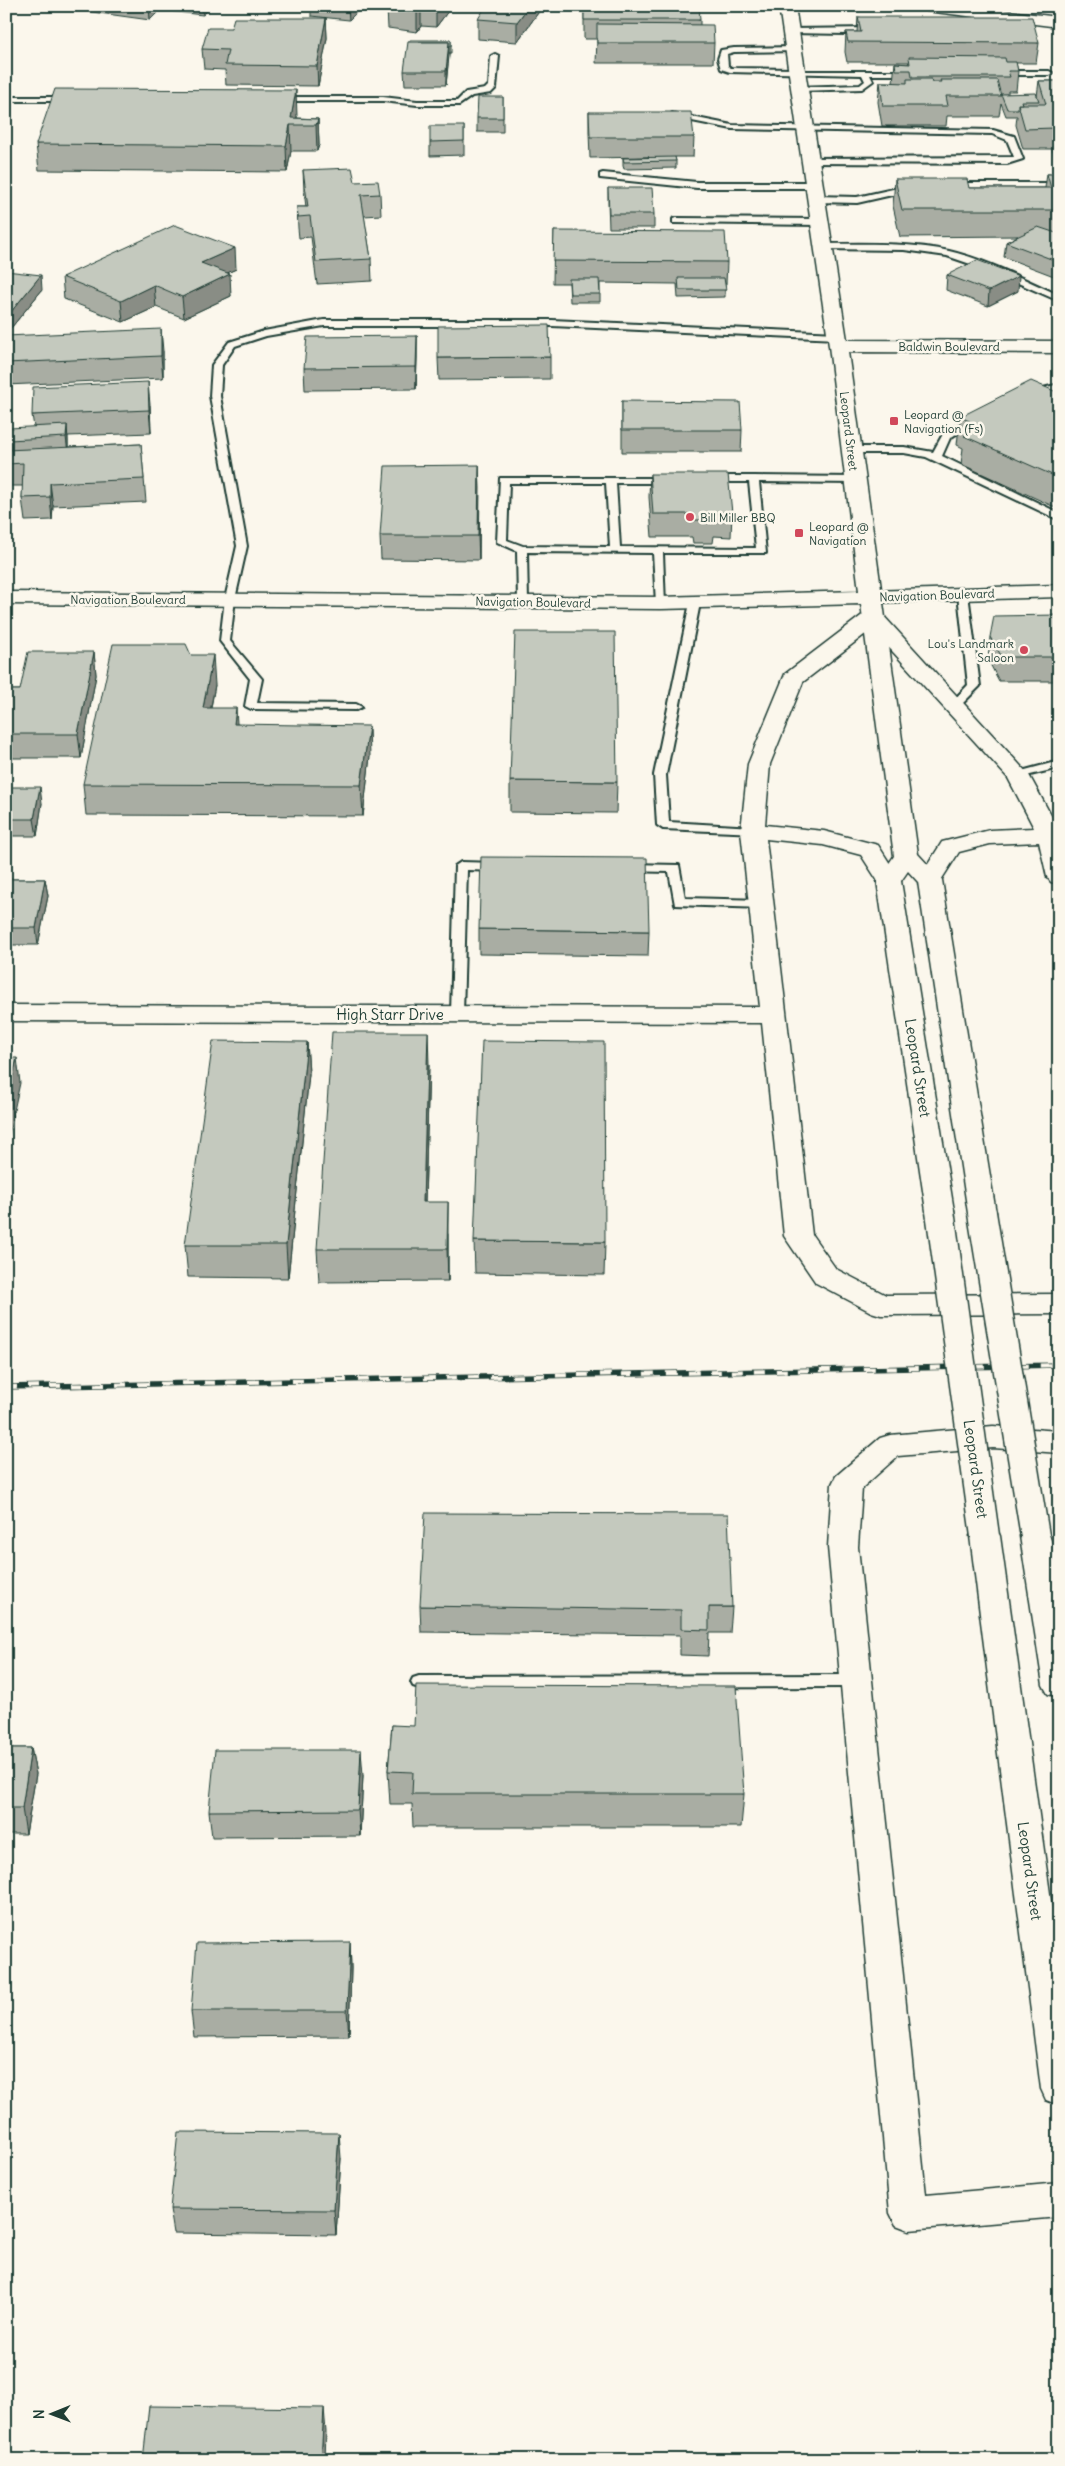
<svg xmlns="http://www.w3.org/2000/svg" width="1065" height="2466" font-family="Delius,sans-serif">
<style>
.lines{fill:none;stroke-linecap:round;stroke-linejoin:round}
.service-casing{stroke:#1f3d34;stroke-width:4}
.minor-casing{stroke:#1f3d34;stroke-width:3}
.tertiary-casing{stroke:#1f3d34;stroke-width:3}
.secondary-casing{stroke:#1f3d34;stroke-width:3}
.service{fill:#fbf7ec;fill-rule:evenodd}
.minor{fill:#fbf7ec;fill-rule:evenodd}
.tertiary{fill:#fbf7ec;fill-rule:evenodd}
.secondary{fill:#fbf7ec;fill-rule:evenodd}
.rail-casing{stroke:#1f3d34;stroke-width:5.5}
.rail{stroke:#fbf7ec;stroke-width:4;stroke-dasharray:11;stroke-linecap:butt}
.secondary-bridge-casing{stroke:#1f3d34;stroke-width:31;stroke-linecap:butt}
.secondary-bridge{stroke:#fbf7ec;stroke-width:28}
.wall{fill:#a9ada3;stroke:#1f3d34}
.shaded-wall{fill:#898d85;stroke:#1f3d34}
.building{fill:#c4c9be;stroke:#1f3d34}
.poi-dot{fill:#d1495b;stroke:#fbf7ec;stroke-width:2}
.labels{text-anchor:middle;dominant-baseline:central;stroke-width:5;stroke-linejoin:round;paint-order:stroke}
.far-street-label{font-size:12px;fill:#1f3d34;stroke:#fbf7ec}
.far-poi-label{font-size:12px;fill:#1f3d34;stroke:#fbf7ec;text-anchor:start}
.street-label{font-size:15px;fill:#1f3d34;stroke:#fbf7ec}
</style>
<rect width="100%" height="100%" fill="#fbf7ec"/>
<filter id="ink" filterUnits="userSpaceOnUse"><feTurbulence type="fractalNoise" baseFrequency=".02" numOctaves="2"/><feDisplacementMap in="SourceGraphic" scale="10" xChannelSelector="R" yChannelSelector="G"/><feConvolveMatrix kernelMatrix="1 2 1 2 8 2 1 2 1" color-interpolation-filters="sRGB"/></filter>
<g filter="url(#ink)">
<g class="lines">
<defs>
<g id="service">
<path d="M875,28h3v4l-32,2 -56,-1 -4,-2 4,-2z"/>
<path d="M793,47l4,2 -1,2 -62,1 -7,2 1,12 3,2 65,1 4,2h111l4,2 -4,2h-41l3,6 -11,8 -63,2h-3v-4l64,-2 5,-4 -3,-6 -132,-3 -9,-3 -3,-10 3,-9 13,-2z"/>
<path d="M495,54l4,2 -3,32 -5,5 -19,3 -13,9h-42l-34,-4h-104l-4,-2 4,-2h104l34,4h40l9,-9 19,-3 4,-4 2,-29z"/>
<path d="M1000,71h49l4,2 -4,2h-52l-1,-2z"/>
<path d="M6,97h64l4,2 -4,2h-64z"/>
<path d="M672,113l60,12 261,5 21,6 9,23 -16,5 -197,-1 -3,-1v-4l207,-1 -7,-17 -15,-6 -260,-5 -60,-12z"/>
<path d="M603,173l94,9h117l4,3 -4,3h-117l-97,-10v-4z"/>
<path d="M950,183h109v6l-112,-1v-4z"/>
<path d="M911,185l4,3 -1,2 -57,13 -41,-1 -4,-3 4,-3 41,1z"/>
<path d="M676,218l143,1 4,3 -4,3 -146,-2v-4z"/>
<path d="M823,244c42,0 85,-2 126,7 38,9 74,28 110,44v6l-71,-31 -41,-14 -43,-6 -84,-1 -1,-2z"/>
<path d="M324,320h228l285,13 5,3 -5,3 -285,-13h-228l-58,10 -31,10 -13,19 -2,31 27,150 -12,53 -5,42 32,38 -5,24 99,1 6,3 -6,3 -105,-1 -6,-3 5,-27 -30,-38 5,-42 12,-53 -27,-150 2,-31 17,-23 35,-11z"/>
<path d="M1059,384v6l-27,5 -5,-3z"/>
<path d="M973,416l8,2 -31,20 -8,18 117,57v7l-133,-63 -22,-4h-53l-5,-3 5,-3h53l29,5 10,-18z"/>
<path d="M754,476l101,1 5,3 -5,3 -96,-1 7,71h-103l2,52 -4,1 -5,-3 -3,-50 -126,-1 1,50 -5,3 -5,-3 -1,-51 -20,-9 3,-64h171l1,2 -5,3h-51l4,64 136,1 -7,-66h-38l-5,-3 5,-3zM509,483h97l4,64 -87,-1 -16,-6z"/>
<path d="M963,591l5,3 12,92 -21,21 -4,1 -6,-3 19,-20 -10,-91z"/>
<path d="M695,600l5,3 -34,172 3,47 84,5 4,2 2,2 -2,2 -94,-4 -6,-4 -3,-50 36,-172z"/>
<path d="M1059,761v7l-41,10 -6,-3 2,-2z"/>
<path d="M461,862l37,1 6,4 -6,4 -31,-1 -4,144 -6,4 -6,-4 4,-148z"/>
<path d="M629,864l50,1 6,33 78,2 6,4 -6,4 -88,-3 -6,-33 -44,-1 -2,-3 2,-3z"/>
<path d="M856,1675l6,2 2,4 -2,4 -6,2 -437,1 -6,-2 -2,-4 2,-4 6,-2z"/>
</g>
<g id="minor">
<path d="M918,6h49l92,11v10l-133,-16z"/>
<path d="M873,612l8,1 148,162 30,55v54l-8,-2 -4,-5 -8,-35 -49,2 -31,8 -21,33 -8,2 -8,-2 -4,-5 24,-38 48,-12 44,-2 -26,-50 -136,-149 -69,53 -33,82 -5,61 59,6 54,14 23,36 -4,5 -8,2 -8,-2 -20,-31 -38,-10 -57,-6 46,396 24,34 50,26 173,-1v20l-178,1 -10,-3 -55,-29 -32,-47 -22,-213 -756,-2v-16l754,2 -19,-176 7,-67 37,-90 80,-61z"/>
<path d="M993,1426l66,5v22l-66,-5 -95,8 -36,32 -4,59 68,648 133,-12v34l-150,13 -13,-5 -6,-12 -62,-666 4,-63 4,-8 44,-38 10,-3z"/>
</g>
<path id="tertiary" d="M1059,585v12l-189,6 -7,-2 -4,-4 4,-4 7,-2z"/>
<g id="secondary">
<path d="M779,6h16l52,334 212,1v12l-211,-1 70,502 24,26 54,333 -4,6 -10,3 -10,-3 -4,-6 -50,-331 -10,-11 -7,10 53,330 -4,6 -10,3 -10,-3 -4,-6 -49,-330 17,-25 -33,-252 -200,5 -655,-5v-12l655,5 198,-6 -30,-245z"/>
<path d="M985,1525l11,3 4,8 59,422v147l-13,-5 -5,-11 -71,-553 4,-8z"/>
<path d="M1035,1525l11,3c19,35 13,127 13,169l-11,-3 -5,-9 -23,-149 4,-8z"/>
</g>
</defs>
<use href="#service" class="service-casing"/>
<use href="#minor" class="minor-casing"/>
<use href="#tertiary" class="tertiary-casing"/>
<use href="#secondary" class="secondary-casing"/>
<use href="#service" class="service"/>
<use href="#minor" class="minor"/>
<use href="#tertiary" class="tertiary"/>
<use href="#secondary" class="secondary"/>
<defs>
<path id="rail" d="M6,1387l1053,-22"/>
</defs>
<use href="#rail" class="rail-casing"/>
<use href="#rail" class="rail"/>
<defs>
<g id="secondary-bridge">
<path d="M940,1211l45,325"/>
<path d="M982,1213l53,323"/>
</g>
</defs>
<use href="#secondary-bridge" class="secondary-bridge-casing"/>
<use href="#secondary-bridge" class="secondary-bridge"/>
</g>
<g class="wall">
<path d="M84,6h76v4l-10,10 -65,-9z"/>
<path d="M166,6h46l-9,9 -36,-4z"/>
<path d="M278,6h23l-3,3z"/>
<path d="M311,6h52l-14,14 -38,-4z"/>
<path d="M389,6h63l-16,21 -15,-1 -4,6 -29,-4 -1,-19z"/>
<path d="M543,6l-26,36 -39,-3v-20z"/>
<path d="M584,6l116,14v5l14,18 -1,20h-117l1,-24h-13z"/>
<path d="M1045,6h14v4l-14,-1z"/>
<path d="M858,17l181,26 -3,20h-20l2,8 -2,20h-8v3l29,2 2,-15h20v90l-7,-22h-29l-7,-24 1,-9h-11l-5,-13 -2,13h-52l-1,10h-64l-4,-24 2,-20h13l2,-19 13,1 1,-2h-62l-2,-10 1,-20h11z"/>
<path d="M326,18l1,20 -9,48 -92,-1 -1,-15 -21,-1 -2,-20 29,-21z"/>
<path d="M451,40v13h-2l-3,32h-41l-1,-14z"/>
<path d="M503,97v35h-26v-14z"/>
<path d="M589,112l105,25 -1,20h-18l1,4v7l-52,1 -1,-3v-8l26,-1 -59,1 -1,-26z"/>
<path d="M297,116v2l21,1 1,26 -2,6h-26l-4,21 -248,-2 -3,-26z"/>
<path d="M464,126v29l-34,1v-14z"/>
<path d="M303,170l52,12 25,12 1,21 -17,1 7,43 1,22 -55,3 -6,-47 -12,1 -1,-10 -1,-21h9l-2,-16z"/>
<path d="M1047,174h12v104l-55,-21 2,-15 12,-6 -118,1 -7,-31 2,-27 74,9h76z"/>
<path d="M608,188l46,26v14h-45l-1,-26z"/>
<path d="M554,231l173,31 -1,22h-1v13l-47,1 -1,-14 -77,-1v19h-30l-1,-19h-16z"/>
<path d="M236,269l-9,4 4,23 -47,22 -28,-11 -33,15 -59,-23 -2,-22z"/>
<path d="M6,271l36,19 -31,38 -5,-1z"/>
<path d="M947,275l71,16 -30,15 -42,-16z"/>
<path d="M6,336l157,15v27l-157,7z"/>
<path d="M417,336v22l-1,31 -111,1 -1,-22z"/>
<path d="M550,357v22l-111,1 -1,-22z"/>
<path d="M1059,393v116l-98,-45 2,-16 -6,-3 3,-28z"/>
<path d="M622,401l120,29 -1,22h-119z"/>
<path d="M150,405l1,28 -83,3v11l73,-3 5,58 -93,4 -1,14 -27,1 -3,-23 1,-12h-13l-1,-7h-3v-34l1,5h3l-1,-10 25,-13 -2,-12z"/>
<path d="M479,465v95l-98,-1 -1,-23z"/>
<path d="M650,474l82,39 -1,24 -17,-1 -1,7h-20l-1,-6h-40l-3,-40z"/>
<path d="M1059,615v66h-60l-11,-21 2,-23z"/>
<path d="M94,652l2,23 -15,83h-75v-68h14z"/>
<path d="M191,655l24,30 -4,23 26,16 133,32 -7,60 -277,-1 -3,-31z"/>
<path d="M510,781l107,1 -1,31 -106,-1z"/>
<path d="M6,787l36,16 -5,33h-31z"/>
<path d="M6,879h39l3,17 -10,49h-32z"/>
<path d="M479,929l170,2 -1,25 -169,-2z"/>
<path d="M307,1042l2,32 -21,204 -100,-1 -3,-32z"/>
<path d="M429,1064l-4,138 23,32v47l-129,1 -2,-33z"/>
<path d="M474,1241l131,1 -1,33 -129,-2z"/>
<path d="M420,1606l312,1 -2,26h-21l-1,23 -28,-1v-20l-259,-3z"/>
<path d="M392,1725l352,69 -3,33h-328l-1,-23h-22l-2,-33z"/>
<path d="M6,1748h25l5,26 -10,60h-20z"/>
<path d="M363,1775l-3,61 -148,1 -3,-26z"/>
<path d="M350,1942l1,26 -2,68 -155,1 -3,-26z"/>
<path d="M341,2158l-5,77 -162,-2 -4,-24z"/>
</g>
<g class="shaded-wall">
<path d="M149,6h11v4l-10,10z"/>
<path d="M202,6h10l-9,9z"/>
<path d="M349,6h14l-14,14 -1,-13z"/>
<path d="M421,6v20l-4,6v-20z"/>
<path d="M437,6h15l-16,21v-19z"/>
<path d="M529,6h14l-26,36v-20z"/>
<path d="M326,18l1,20 -9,48 -1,-20z"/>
<path d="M449,42v14l-3,29v-14z"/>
<path d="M296,90l1,26 -1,9 -5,-7z"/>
<path d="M318,119l1,26 -2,6 -1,-26z"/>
<path d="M290,125l1,26 -4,21 -1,-26z"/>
<path d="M235,248l1,21 -33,15 -2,-21z"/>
<path d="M230,274l1,22 -47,22 -2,-21z"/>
<path d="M41,275l1,15 -31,38 -1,-15z"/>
<path d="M1019,276l-1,15 -30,15 1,-15z"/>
<path d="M154,285l2,22 -33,15 -2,-21z"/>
<path d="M161,329l2,22v27l-2,-22z"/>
<path d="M417,336v22l-1,31v-22z"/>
<path d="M148,382l2,23 1,28 -2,-23z"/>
<path d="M67,425l1,16v12l-2,-16z"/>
<path d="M479,465l1,23 -1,72 -1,-24z"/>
<path d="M50,483l3,23 -1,14 -2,-23z"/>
<path d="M94,652l2,23 -15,83 -3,-24z"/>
<path d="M213,655l2,30 -10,53 -2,-30z"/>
<path d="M236,708l2,31 -4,-15z"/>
<path d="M369,726l1,30 -7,60 -2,-31z"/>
<path d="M40,787l2,16 -5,33 -3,-17z"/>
<path d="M45,879l3,17 -10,49 -2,-17z"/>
<path d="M428,1032l1,32 -5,170 -1,-32z"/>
<path d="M307,1042l2,32 -21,204 -2,-33z"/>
<path d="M17,1058l3,25 -14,64v-43z"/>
<path d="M448,1202v79l-1,-32z"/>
<path d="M31,1748l5,26 -10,60 -4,-26z"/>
<path d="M361,1750l2,25 -3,61 -2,-26z"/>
<path d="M350,1942l1,26 -2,68 -2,-25z"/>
<path d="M339,2133l2,25 -5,77 -2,-25z"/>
<path d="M324,2408l2,24 -1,28h-4z"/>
</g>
<g class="building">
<path d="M389,6h48l-1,2 -15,-2 -4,6 -30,-3z"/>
<path d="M486,6h43l-12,16 -39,-3z"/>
<path d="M584,6h115l1,14h-116z"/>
<path d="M858,17h174l7,26 -191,-1 -2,-10h15z"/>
<path d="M234,18h92l-9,48 -92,-1 3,-15 -26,-1 6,-21h23z"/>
<path d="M597,24l116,1 1,18h-117z"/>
<path d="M410,40h41v6h-2v-4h-40z"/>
<path d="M408,42h41l-3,29h-42z"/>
<path d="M909,57l96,1 1,4h10l2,9h-10l2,6h-98l-1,-7h-15l-1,-7 15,1z"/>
<path d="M907,79h24l1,3h9l-1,-2h57l4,16h-55l2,10h-65l-3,-24 27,1z"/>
<path d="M1039,81h20v61l-5,-14 -29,1 -7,-25h28z"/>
<path d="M55,89l241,1 -5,28 27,1 -2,6h-26l-4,21 -250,-2z"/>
<path d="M1036,93l3,8h-18l1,3h-4v5h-11l-6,-15z"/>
<path d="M478,97h25v21h-26z"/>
<path d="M589,112h102l3,25h-104z"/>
<path d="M430,126h34v15l-34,1z"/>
<path d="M675,157l1,4 -52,1 -1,-4z"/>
<path d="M352,168l3,14 23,-1 2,13 -19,1 10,64 -55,3 -6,-46 -12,1 -1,-10h11l-5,-37z"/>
<path d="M1047,174h12v36h-157l-7,-31h72l2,9h82z"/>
<path d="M608,188h44l2,26h-45z"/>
<path d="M175,225l60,23 -34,15 29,11 -48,23 -28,-12 -33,16 -59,-24z"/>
<path d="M1038,227l21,7v28l-53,-20z"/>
<path d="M554,231l171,1 2,30 -174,-1z"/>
<path d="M977,260l42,16 -30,15 -42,-16z"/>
<path d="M6,271l35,4 -31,38h-4z"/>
<path d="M678,278h46l2,12h-47z"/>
<path d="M569,279h30l1,15h-30z"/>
<path d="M549,325l1,32 -112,1v-32z"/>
<path d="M161,329v27l-155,7v-27z"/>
<path d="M417,336l-1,31 -112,1 3,-31z"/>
<path d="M1031,381l28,12v85l-95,-42 17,-10 -21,-9z"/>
<path d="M148,382l1,28 -117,5 1,-28z"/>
<path d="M622,401l118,1 2,28h-120z"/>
<path d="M67,425l-1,12 -57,3v-12z"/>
<path d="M141,444l3,35 -94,4v14l-28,1 1,-35 -15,1v-8h-2v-6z"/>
<path d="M479,465l-1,71h-98l5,-70z"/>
<path d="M650,474h78l4,39h-18v7h-20l-1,-6h-40z"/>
<path d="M1059,615v42h-57l-12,-20 4,-21z"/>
<path d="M515,632h100l2,150 -107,-1z"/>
<path d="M113,644h73l5,11h22l-10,53h33l-2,16 135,2 -8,59 -278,-1z"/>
<path d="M28,652h66l-16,82h-72v-44h14z"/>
<path d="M6,787h34l-6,32h-28z"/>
<path d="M481,857l166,1 2,73 -170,-2z"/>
<path d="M6,879h39l-9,49h-30z"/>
<path d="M332,1032h96l-5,170h25l-1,47h-130z"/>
<path d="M213,1041l94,1 -21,203h-101z"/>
<path d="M482,1041l122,1 1,200 -131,-1z"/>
<path d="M6,1058h11l-11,46z"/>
<path d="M425,1513l303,1 4,93h-23v23l-28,-1v-19l-261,-4z"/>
<path d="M416,1685l320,1 8,108h-332l1,-22 -25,-1 4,-46 22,1z"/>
<path d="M6,1748h25l-9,60h-16z"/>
<path d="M215,1750h146l-3,60 -149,1z"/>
<path d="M350,1942l-3,69h-156l6,-68z"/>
<path d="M178,2132l161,1 -5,77 -164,-1z"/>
<path d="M149,2406l175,2 -3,52h-178z"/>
</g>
</g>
<g class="poi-dot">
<rect x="889" y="416" width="10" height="10" rx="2.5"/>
<circle cx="690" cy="517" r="5"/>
<rect x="794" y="528" width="10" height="10" rx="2.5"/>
<circle cx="1024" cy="650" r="5"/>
</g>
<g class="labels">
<g class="far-street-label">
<text x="949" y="346">Baldwin Boulevard</text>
<text transform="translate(849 431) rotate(83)">Leopard Street</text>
<text transform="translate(937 595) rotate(-2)">Navigation Boulevard</text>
<text x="128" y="599">Navigation Boulevard</text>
<text transform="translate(533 602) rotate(1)">Navigation Boulevard</text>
</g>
<g class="far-poi-label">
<text x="904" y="414">Leopard @<tspan x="904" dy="14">Navigation (Fs)</tspan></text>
<text x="700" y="517">Bill Miller BBQ</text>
<text x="809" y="526">Leopard @<tspan x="809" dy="14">Navigation</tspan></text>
<text x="1014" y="643" text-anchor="end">Lou's Landmark<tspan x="1014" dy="14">Saloon</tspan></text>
</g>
<g class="street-label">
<text x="390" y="1014">High Starr Drive</text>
<text transform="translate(918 1068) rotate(81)">Leopard Street</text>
<text transform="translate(976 1469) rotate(82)">Leopard Street</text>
<text transform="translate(1030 1871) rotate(82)">Leopard Street</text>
</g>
</g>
<rect width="1065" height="2466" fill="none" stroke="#fbf7ec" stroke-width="25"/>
<rect x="12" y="12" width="1040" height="2441" fill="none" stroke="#1f3d34" stroke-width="2" filter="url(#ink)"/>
<g transform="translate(52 2414) rotate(269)" stroke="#fbf7ec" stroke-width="4" paint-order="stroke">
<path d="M0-4L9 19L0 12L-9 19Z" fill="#1f3d34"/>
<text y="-8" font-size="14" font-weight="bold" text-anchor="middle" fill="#1f3d34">N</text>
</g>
</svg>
